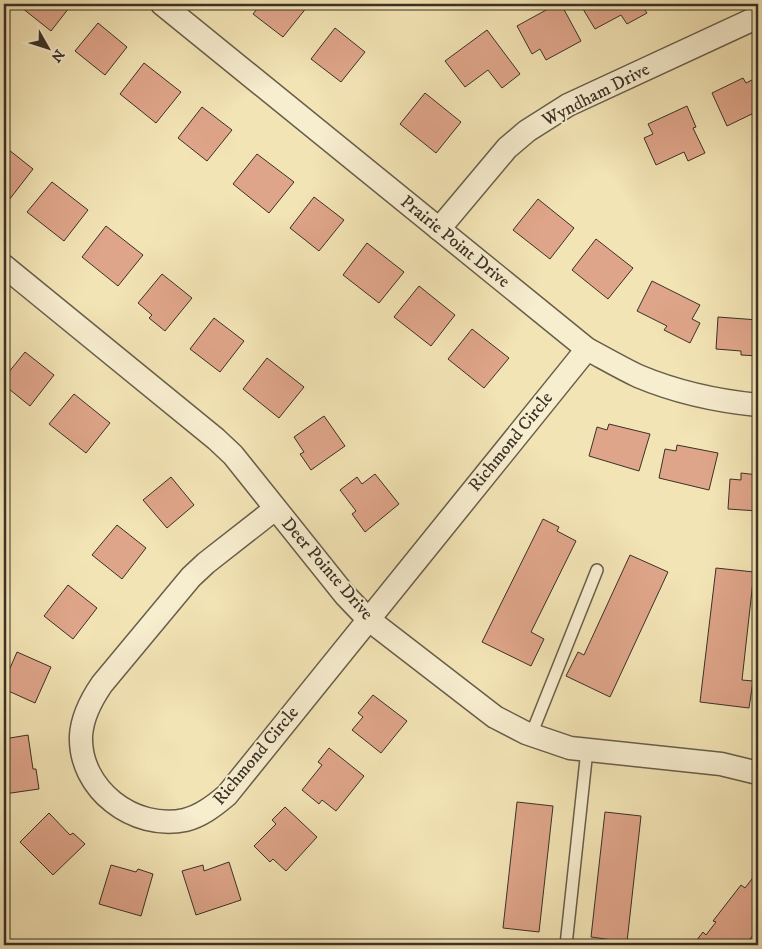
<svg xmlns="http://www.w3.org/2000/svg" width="762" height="949" font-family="'IM FELL DW Pica',serif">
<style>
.building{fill:#dfa58a;stroke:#3a3126}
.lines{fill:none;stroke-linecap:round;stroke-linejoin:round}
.lane-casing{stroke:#685e4a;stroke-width:14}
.street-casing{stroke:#685e4a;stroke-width:25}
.lane{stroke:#f7edcf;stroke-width:11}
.street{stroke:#f7edcf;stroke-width:22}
.labels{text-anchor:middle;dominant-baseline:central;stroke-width:4;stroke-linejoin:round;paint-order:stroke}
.street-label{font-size:18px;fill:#3a3126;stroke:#f7edcf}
</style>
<rect width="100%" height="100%" fill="#f3e4b5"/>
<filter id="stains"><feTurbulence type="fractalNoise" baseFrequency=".004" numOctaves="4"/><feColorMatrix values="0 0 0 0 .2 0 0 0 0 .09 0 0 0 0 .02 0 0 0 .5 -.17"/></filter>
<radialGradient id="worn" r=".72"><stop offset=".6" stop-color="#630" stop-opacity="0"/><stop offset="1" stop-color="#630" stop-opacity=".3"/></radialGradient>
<g class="building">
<path d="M25,4h47l-21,27 -29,-23z"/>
<path d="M261,4h43l3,3 -24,30 -30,-23z"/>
<path d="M557,4h4l20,37 -35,19 -6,-11 -8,5 -15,-28z"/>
<path d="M580,4h61l6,9 -20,11 -6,-9 -26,14z"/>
<path d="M98,23l29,24 -22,28 -30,-24z"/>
<path d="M335,28l30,24 -24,30 -30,-23z"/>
<path d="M487,30l33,44 -18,14 -14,-18 -23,17 -20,-26z"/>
<path d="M144,63l37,29 -25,31 -36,-29z"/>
<path d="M758,77v39l-2,-4 -29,14 -15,-33 31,-15 3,5z"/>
<path d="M425,93l36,29 -25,31 -36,-29z"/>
<path d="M687,106l9,21 -3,1 12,25 -17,8 -4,-9 -28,13 -12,-27 9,-4 -5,-10z"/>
<path d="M202,107l30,23 -25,31 -29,-23z"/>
<path d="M4,146l29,23 -24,31 -5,-4z"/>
<path d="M257,154l37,28 -25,31 -36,-29z"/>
<path d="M52,182l36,28 -24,31 -37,-29z"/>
<path d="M314,197l30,23 -25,31 -29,-23z"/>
<path d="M538,199l36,29 -24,31 -37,-29z"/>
<path d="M106,226l37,29 -25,31 -36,-29z"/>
<path d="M596,239l37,29 -25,31 -36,-29z"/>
<path d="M367,243l37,29 -25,31 -36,-28z"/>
<path d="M162,274l30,24 -27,33 -16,-13 3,-3 -14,-12z"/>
<path d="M652,281l48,24 -8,14 8,4 -10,20 -26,-13 3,-4 -30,-15z"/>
<path d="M419,286l36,29 -24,31 -37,-29z"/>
<path d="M718,317l40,3v36l-17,-1v-4l-25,-2z"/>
<path d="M214,318l30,23 -24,31 -30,-23z"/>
<path d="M472,329l37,29 -25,30 -36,-29z"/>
<path d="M25,352l29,23 -24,31 -26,-21v-7z"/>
<path d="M267,358l37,29 -25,31 -36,-29z"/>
<path d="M74,394l36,29 -24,30 -37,-29z"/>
<path d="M324,416l21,30 -34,24 -11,-16 4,-2 -10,-15z"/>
<path d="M609,424l41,10 -11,37 -50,-15 8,-29 10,3z"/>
<path d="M677,445l41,8 -9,37 -50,-12 6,-29 11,2z"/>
<path d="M741,473l17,2v36l-30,-2 2,-30 11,1z"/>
<path d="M375,474l24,30 -34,28 -13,-18 4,-3 -16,-21 17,-13 5,7z"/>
<path d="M171,477l23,28 -27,23 -24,-28z"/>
<path d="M543,519l16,8 -2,4 19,10 -45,91 13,7 -13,27 -49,-24z"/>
<path d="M117,525l29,23 -24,31 -30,-24z"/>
<path d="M630,555l38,17 -58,125 -44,-21 12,-24 6,3z"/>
<path d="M716,568l38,4 -12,108 11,1 -4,27 -49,-6z"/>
<path d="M68,585l29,23 -24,31 -29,-23z"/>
<path d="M17,652l34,15 -16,36 -31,-14v-7z"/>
<path d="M373,695l34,26 -26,32 -29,-23 11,-13 -5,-4z"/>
<path d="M28,735l5,34h3l3,20 -35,5v-55z"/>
<path d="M329,748l35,28 -28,35 -14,-11 -3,4 -17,-14 20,-25 -4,-3z"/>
<path d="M517,802l36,4 -14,126 -36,-4z"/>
<path d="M285,807l32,30 -31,34 -13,-12 -3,3 -16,-16 22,-22 -4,-4z"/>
<path d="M605,812l36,4 -14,126 -36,-5z"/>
<path d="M49,813l21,22 3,-2 12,11 -32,31 -33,-33z"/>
<path d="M229,862l12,38 -45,15 -14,-44 21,-6 1,6z"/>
<path d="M111,865l25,7 2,-3 15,5 -12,42 -42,-12z"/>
<path d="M758,865v66l-4,-3 -1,3 2,2 -10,12 -3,-2 -2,2h-47l10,-13 3,3 10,-13 -3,-1 28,-36 4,3 10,-13 -3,-2z"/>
</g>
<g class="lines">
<defs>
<g id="lane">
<path d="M531,735l66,-165"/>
<path d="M566,945l21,-195"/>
</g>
<g id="street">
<path d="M162,4l425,345c17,9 34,19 51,27 38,16 79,25 120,29"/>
<path d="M439,229l68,-81 20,-17 41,-26 190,-88"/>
<path d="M4,266l212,173 17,16 112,140 23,24 127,98 31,16 44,15 151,16 37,9"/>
<path d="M275,509l-69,54 -15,14 -89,107c-11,16 -20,33 -21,52 -2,53 53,95 104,84 16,-4 29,-14 42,-25l360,-446"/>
</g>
</defs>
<use href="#lane" class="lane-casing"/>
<use href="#street" class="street-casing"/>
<use href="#lane" class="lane"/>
<use href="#street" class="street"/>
</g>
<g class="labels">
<g class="street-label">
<text transform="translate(596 95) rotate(-27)">Wyndham Drive</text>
<text transform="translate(455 242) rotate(39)">Prairie Point Drive</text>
<text transform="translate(511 442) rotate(-51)">Richmond Circle</text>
<text transform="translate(327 569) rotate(49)">Deer Pointe Drive</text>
<text transform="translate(256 756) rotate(-50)">Richmond Circle</text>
</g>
</g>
<rect width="762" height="949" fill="none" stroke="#f3e4b5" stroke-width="20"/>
<rect x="5" y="5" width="752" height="939" fill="none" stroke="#3a3126" stroke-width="2.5"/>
<rect x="10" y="10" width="742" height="929" fill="none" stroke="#3a3126"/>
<g transform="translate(48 48) rotate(129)" stroke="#f7edcf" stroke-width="4" paint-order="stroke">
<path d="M0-4L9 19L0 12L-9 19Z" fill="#3a3126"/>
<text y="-8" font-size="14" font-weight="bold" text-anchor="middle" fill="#3a3126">N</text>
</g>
<rect width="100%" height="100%" filter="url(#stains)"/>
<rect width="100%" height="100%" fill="url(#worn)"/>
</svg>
